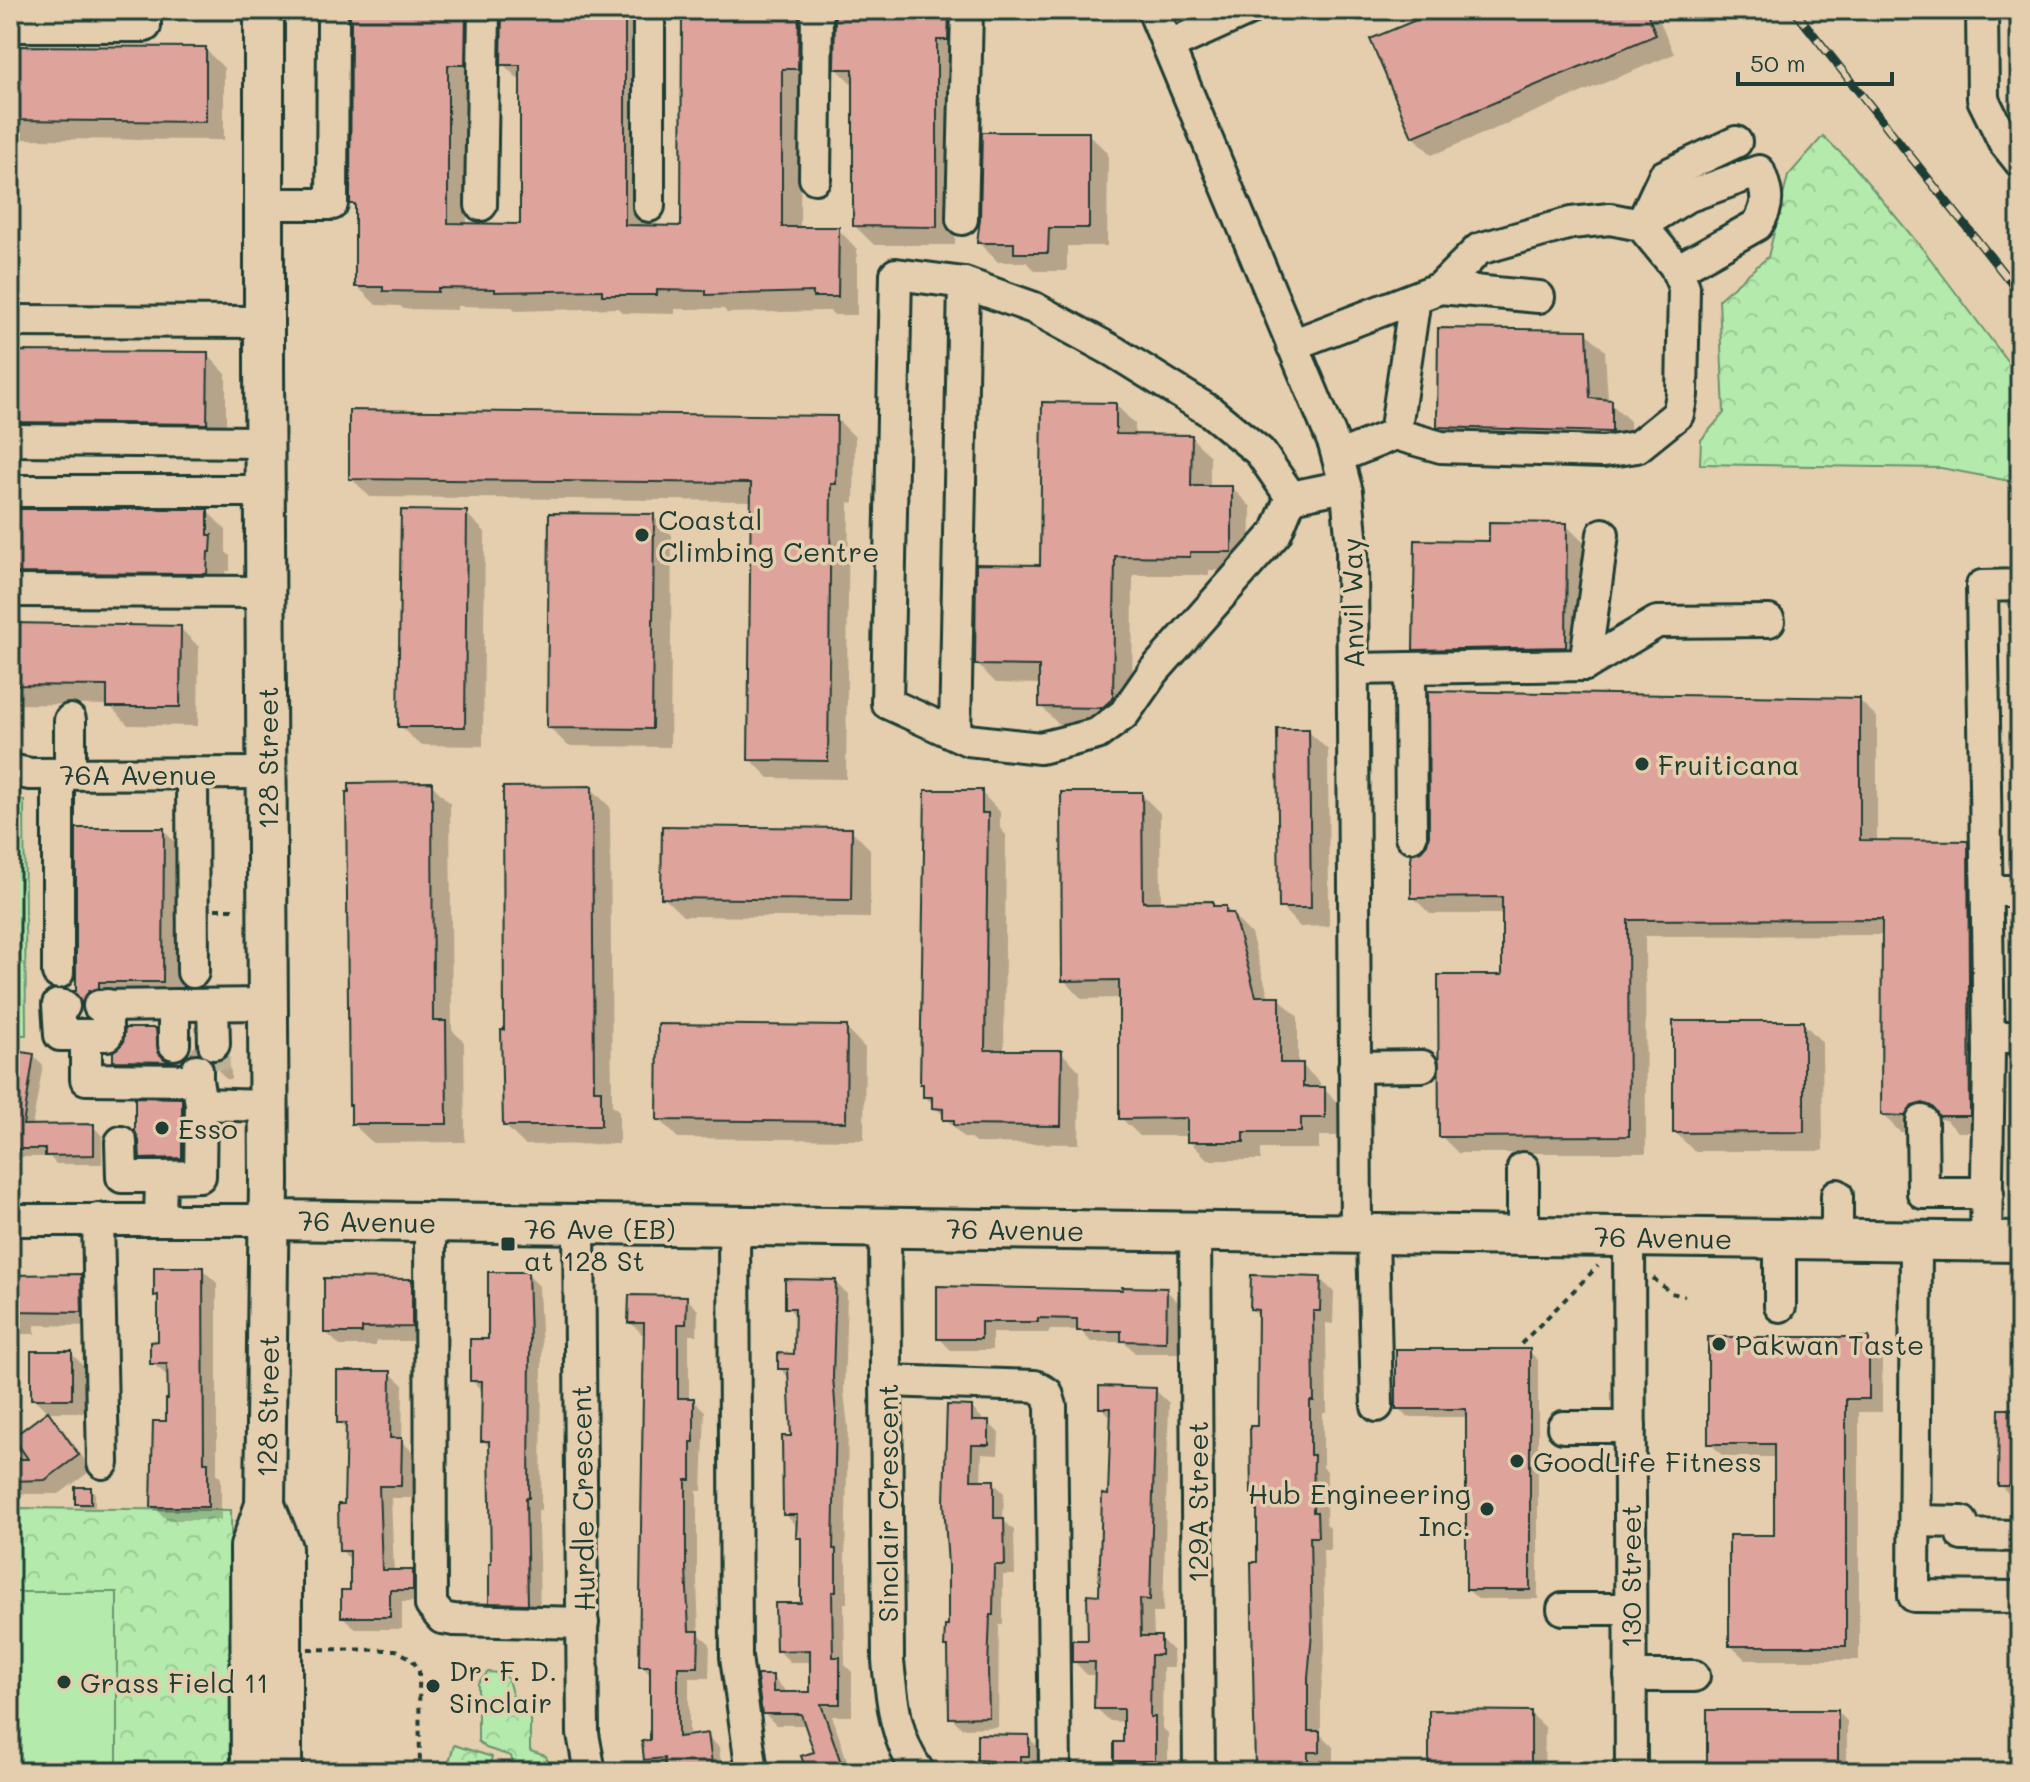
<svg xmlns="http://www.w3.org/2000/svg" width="2030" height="1782" font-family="Mali,sans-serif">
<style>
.forest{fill:url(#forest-crowns);stroke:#6a9470;stroke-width:2}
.pitch{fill:#b4eaac;stroke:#6a9470;stroke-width:2}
.shadow{fill:#0003}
.building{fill:#dea49c;stroke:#1f3d34;stroke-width:2}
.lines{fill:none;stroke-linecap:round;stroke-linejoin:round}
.minor-tunnel{stroke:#bdb195;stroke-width:30;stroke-dasharray:30 15;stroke-linecap:butt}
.minor-casing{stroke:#1f3d34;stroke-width:36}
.major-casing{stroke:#1f3d34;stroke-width:44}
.path{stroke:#1f3d34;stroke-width:4;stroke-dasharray:6 6;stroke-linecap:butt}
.minor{stroke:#e4cead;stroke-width:30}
.major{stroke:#e4cead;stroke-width:38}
.rail-casing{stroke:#1f3d34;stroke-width:9}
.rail{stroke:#e4cead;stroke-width:6;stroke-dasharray:18;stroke-linecap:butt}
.poi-dot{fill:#1f3d34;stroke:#e4cead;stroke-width:3}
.labels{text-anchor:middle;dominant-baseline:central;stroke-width:7;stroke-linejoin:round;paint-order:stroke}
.poi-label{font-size:28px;fill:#1f3d34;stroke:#e4cead;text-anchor:start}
.street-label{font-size:28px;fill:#1f3d34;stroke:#e4cead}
</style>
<defs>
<pattern id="forest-crowns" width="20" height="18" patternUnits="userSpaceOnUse" patternTransform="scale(2)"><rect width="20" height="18" fill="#b4eaac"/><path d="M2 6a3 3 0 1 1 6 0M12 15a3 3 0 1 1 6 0" fill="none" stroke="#9aca95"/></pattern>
</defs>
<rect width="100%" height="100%" fill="#e4cead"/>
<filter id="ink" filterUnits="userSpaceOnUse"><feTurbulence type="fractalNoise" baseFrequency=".0125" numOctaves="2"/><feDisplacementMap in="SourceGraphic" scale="16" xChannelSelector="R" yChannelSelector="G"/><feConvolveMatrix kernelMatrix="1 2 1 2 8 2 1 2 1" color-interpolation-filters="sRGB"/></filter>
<g filter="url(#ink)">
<g class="forest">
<path d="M1823,136l30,29 73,88 94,125v105l-79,-15 -241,-4 1,-24 23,-27 -5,-114 49,-42 20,-81z"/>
<path d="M10,799l14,1 2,235h-16z"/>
<path d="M10,1508l221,2 2,262h-223z"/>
<path d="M488,1672l11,1 9,6 4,15 18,23v34l16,5 5,16h-36l-4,-16 -25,-8 -8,-7v-58z"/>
<path d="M454,1745l38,12 -5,15h-41z"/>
</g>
<rect class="pitch" x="10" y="1592" width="107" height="180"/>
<g class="shadow">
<path d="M1445,10h210l19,44 -242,101 -19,-19z"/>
<path d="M465,12l19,19v52h-17v142l55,1v-143l-19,-19 122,-50 19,19 -1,194 40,1 115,-213 19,20v52h-16l-1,142h38l19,20v66h-23l-4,-4 -103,2 -3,-4h-49v5l-52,-1 -5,-5 -102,3 -4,-4 -55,-1v4l-53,-1 -4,-3 -24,-1 -19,-19v-77l-5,-6z"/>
<path d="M948,17l19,20 -12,21v187h-81l-19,-19v-139l-19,-19z"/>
<path d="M10,48l195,1 19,19v72l-214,-1z"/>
<path d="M1088,134l20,19 -1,93h-40v25h-32l-9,-9h-28l-19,-19z"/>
<path d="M1586,332l19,19 3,50 22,20 1,30 -173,-5 -19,-20z"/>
<path d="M10,353l197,1 19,20v68h-216z"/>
<path d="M1116,405l19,19v12l56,1 19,19v32h22l19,19 -1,64 -41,-1v5h-76l-1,143 -10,8h-62l-19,-20v-22l-45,-1 -19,-19 65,-97z"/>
<path d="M836,418l19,19 -1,66 -5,-1 -3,277 -77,-1 -19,-19 3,-258 -383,-4 -19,-19z"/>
<path d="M10,511h197l19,19v22l4,4v15h-4v21l-216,7z"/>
<path d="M466,513l19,19 -2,214 -63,-1 -20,-19z"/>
<path d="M653,516l19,19 -2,212 -102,-1 -19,-19z"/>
<path d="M1566,525l19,19 -1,122 -149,2 -20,-19 76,-106z"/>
<path d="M10,626l170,2 19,19 -1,79 -70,-1 -19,-20 -99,-1z"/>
<path d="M1859,700l18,17v125l90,1 17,17 2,272h-28l-11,-11 -6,-2 -12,4 -6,9h-23l-17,-17 1,-180 -239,1 1,217h-188l-17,-17 63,-159v-63h-74l-17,-17z"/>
<path d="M1308,731l20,19 1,176 -29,1 -19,-20z"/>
<path d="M431,784l19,19 2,227 12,12 1,100 -92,1 -20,-19z"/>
<path d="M591,788l19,19 2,298 7,6v33l-94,1 -20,-19 1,-94z"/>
<path d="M981,792l19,20v16l6,7 -2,217h57l19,19 -1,73 -104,-1 -5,-5h-6l-39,-42v-9l-3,-4z"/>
<path d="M1141,794l19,19 1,91 51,-1 4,5h10l25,26 18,64h10l19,19v48h4l18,18v6h4l19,19v28h-24v13h-58v11h-53l-19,-19v-5h-49l-19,-18v-120l-39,1 -18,-19z"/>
<path d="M163,830l19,19 -1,151 -80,21 -24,-28z"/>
<path d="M851,830l19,19v69l-187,-2 -20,-19z"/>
<path d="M1803,1023l19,19 1,109h-129l-19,-19z"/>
<path d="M846,1028l19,20 -1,92 -186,-2 -19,-19z"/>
<path d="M155,1030l13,12 1,21 12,10h-54l-12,-13z"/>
<path d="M194,1046l11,9 1,6 -7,1 -8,-8z"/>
<path d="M34,1056l9,9 -11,62 61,-1 9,10v28h-46l-6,-7h-40v-56z"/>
<path d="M222,1062l9,9v8h-5l-9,-10 -2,-6z"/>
<path d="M181,1100l14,14 1,58h-40l-15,-14z"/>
<path d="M202,1269l15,14v191l4,4v42h-54l-14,-14 17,-105 -1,-24 -17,-14 8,-20v-44l-4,-4z"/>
<path d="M527,1274l12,12 3,67 -1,157h-3l2,106 -37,-1 -12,-13v-153l-8,-9 1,-48 -12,-11z"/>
<path d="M80,1276l15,15v35l-60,-1v9h-25v-57z"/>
<path d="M1320,1279l14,13 -1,32 -7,-1 1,90h-4v54l4,4 -1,53 4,4v22h-7l2,98 -4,45v42l12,12v25h-73l-3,-3 2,-269 -6,-6 6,-66v-112l-7,-7z"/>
<path d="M411,1281l15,14v46h-50v5h-36l-14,-14z"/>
<path d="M835,1282l12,12 -3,97 4,37 -3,133 2,2v40h-3l1,62 7,7v44h-20l19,56h-42l7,-18 -9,-29h-31l-12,-12 8,-36 13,13v4h27v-32h-22l-12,-12 25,-45v-63l-5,-5 -1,-10 -12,-13 8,-76 -2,-58 -11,-12 16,-12 1,-39 -10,-10z"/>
<path d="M939,1288l185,4 42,-2 12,12v51h-43l-10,-11h-34l-11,-12h-31v3h-57v17h-41l-12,-12z"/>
<path d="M686,1298l12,12 -1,25h-8v65h4l12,11 -3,80h-5v90l2,53 11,10 -1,34h-20v60l18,-2 12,11 3,25 -64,-1 -12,-11 6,-18v-66l-11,-11 5,-331h-4l-12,-12z"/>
<path d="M1868,1339l14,15v58h-23v248h-113l-15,-14 45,-109v-80h-52l-14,-14z"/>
<path d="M1529,1351l9,9v239h-60l-10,-9v-173h-61l-9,-9z"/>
<path d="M71,1353l15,15v44h-38l-15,-14z"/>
<path d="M390,1373l13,12 -1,57 12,11 -1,45h-22l3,74h18l13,13v17h-23v27h-46l-13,-12 9,-25v-31l-11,-11 5,-44 1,-75 -8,-9z"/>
<path d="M1155,1390l14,13 -6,209h-10l1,26h6l13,13 1,17h-11l-1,60 6,5v39h-52v-28h9v-22l-15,-1 -14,-13v-33h-9l-13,-14 16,-19 11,-44 9,-101 2,-79 -11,-11z"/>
<path d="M972,1408l10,10v5h7l10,10 -1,22 -16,-1 -1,28h12l11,11 -1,27 11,10 1,45h-12v50h-4l-1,102 -36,1 -11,-11 -1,-66 -4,-4z"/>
<path d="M2020,1411v89h-5l-15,-15z"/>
<path d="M47,1414l15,14 30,42 -33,24h-49v-52z"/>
<path d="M91,1489l4,4v14h-14l-4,-4z"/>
<path d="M1838,1712l9,9v51h-138z"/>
<path d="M1530,1713l15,14 -1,45h-113z"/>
<path d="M1028,1737l9,9v18h-9v8h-34v-3h-6l-9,-9z"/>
</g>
<g class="building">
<path d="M349,10h117l-1,55h-17v158l72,1v-159h-19l1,-54 123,1v213l56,1 1,-213h117l-1,56h-16v158h57l-1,70h-25v-5l-107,3v-4l-49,-1v5h-55v-5l-107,2v-3l-57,-1v4l-55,-1v-4h-28v-83h-5l1,-181z"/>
<path d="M1440,10h206l10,25 -244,102 -42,-98z"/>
<path d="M835,15h114l-1,25h-11v187l-84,-1v-157h-19z"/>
<path d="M10,46l196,1v75l-196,-2z"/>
<path d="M982,132h107v96h-40l-1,25h-34v-10h-37l3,-24z"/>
<path d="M1438,328l149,2 3,68 22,2v32l-175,-5z"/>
<path d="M10,351l198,1 -1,72 -197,-2z"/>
<path d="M1042,402l74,1v31l76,1 -1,51h41v66h-42v5l-75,-1 -2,142 -11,10 -63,-1v-41l-64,-1 1,-101 64,1z"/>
<path d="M349,410l488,6 -1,68h-5l-3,277 -80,-1 3,-277 -402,-4z"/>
<path d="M10,509h198v26h4l-1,17h-3l-1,22 -197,-1z"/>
<path d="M401,510l66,1 -2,216h-67z"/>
<path d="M549,513l105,1 -2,215 -105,-1z"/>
<path d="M1489,522l78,1 -1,124 -153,3 2,-110 74,1z"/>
<path d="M10,623l171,3 -1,81h-73v-21l-97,-1z"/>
<path d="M1428,691l432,7v142l108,1 2,275h-31l-8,-10 -8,-3 -11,3 -7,10 -24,-1 1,-196 -254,1 1,216 -190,1 -1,-162h64v-78l-91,1v-44l10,-3 6,-7 2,-8z"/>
<path d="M1277,729h32l2,179h-32z"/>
<path d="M432,782l1,239h13l1,103h-96v-19h-2l-3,-313h3v-9z"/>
<path d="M592,786l2,304h7v36h-98l-2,-96h3l-1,-243z"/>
<path d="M925,790h57v23h6l-3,237h77l-1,76 -107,-1v-5h-11v-11l-11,-1v-11h-9v-13h-3z"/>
<path d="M1061,792h81l1,110 70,-1v5h13v7h7l23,83h24v67h23v24h22v31h-24v14h-57v10h-57v-24l-68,1v-139l-57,1z"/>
<path d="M662,826l190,2 -1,72 -190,-2z"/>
<path d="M76,828h88l-1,154h-64v6l-10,3 -8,13 -8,-13h3z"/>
<path d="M1673,1021h131v111l-131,1z"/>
<path d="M658,1024l189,2 -1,96 -189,-2z"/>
<path d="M125,1028h31l2,24 6,7 9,3 -60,-1v-10l10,-8z"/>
<path d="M16,1051l18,3 -11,71 71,-1v31l-49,1v-7h-35v-60z"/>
<path d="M135,1097l47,1v60l-42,1 -1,-18 -4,-10z"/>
<path d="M154,1267h49l1,195h4v45h-57l2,-86h13v-22h2l-1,-35h-17v-22l8,-1v-46l-4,1z"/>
<path d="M488,1272h40l2,67 -1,159h-3l2,106 -39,-1v-39h2l-2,-123h-8l1,-60h-12v-42h18z"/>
<path d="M81,1274l1,38 -72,-1v-36z"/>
<path d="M1251,1275l70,2 -1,34h-7l1,90h-4v54h4l-1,57h4l1,25h-8l2,96 -4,45v53h12v21h-12v18h-53l-4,-208h6v-67l-6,-1 -1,-68h7l1,-116 -8,-1z"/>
<path d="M324,1278l88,1v48l-50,1v5h-38z"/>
<path d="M785,1279l51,1 -3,97 3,38 -3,134h3v43h-4l1,65h7v47h-19l20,59 -26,9h-8l-6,-16 13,-4 -13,-38h-39l-5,-36v-3h16v17h37v-42l-34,1 -1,-48h26v-65h-5l1,-23h-14l-1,-79h9l-3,-67h-10v-16l16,1 1,-46h-10z"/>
<path d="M937,1286l185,4v-3l45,1 -1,54 -45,-1v-10h-44v-12l-39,-1v4h-57v17h-44z"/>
<path d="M629,1295l58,1 -1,28h-8v74h16v44h-3v38h-5v88l3,63h10l-1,36h-20v70l30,-4 5,39h-47l-2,-14 -20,2 -2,-19 8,-1v-74h-11l5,-343h-16z"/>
<path d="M1708,1337h161v62h-23v247h-117v-111h45v-91h-66z"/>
<path d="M1396,1349h134v241h-64v-181h-70z"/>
<rect x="31" y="1351" width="41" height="48"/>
<path d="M337,1371h54l-1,67h12l-1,48h-22l3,84h31v20h-23v27h-49v-27h9v-39h-11l-1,-47h6l2,-81h-9z"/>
<path d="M1099,1386l57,2 -6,212 -10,-1 1,37h20v19h-10l-1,62h5v44h-41v-19h9v-33h-29l1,-47h-23v-22h16l-1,-46 12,1 3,-101 6,1 3,-87h-12z"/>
<path d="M947,1405l25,1v15h17v24h-17l-1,35h23v38h10l1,47h-11l-1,50h-3l-2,53 1,49 -40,1 -1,-71h-4l1,-21h3v-60l-4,-64z"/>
<path d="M1999,1409h21v77h-22z"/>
<path d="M48,1411l31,44 -34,25 -35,1v-22h18l-15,-22z"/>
<rect x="75" y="1487" width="16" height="17"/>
<path d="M1429,1710l102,1v61h-102z"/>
<rect x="1707" y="1710" width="131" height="62"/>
<path d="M977,1734l52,1v21h-9v16h-28v-11l-15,-1z"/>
</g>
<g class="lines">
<path class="minor-tunnel" d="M214,1044l1,26"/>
<defs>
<g id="minor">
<path d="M1153,10l181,434 13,48 5,54 4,687"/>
<path d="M1982,10l1,89 21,43 16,20"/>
<path d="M10,26h135v-16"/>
<path d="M1168,46l80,-36"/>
<path d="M815,178l2,-168"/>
<path d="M265,204h67l1,-181"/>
<path d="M481,205l3,-195"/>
<path d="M649,206v-196"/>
<path d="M962,219l5,-209"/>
<path d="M1641,225l45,-28 73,-26c9,22 11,34 -2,54l-80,45"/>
<path d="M1641,225l23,-49 72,-34"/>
<path d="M964,283l70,25 79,43 98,61 49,40 31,45"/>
<path d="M1440,288l99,9"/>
<path d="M10,321l254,1"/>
<path d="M1292,345l148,-57 39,-39 92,-26 39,-4 31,6 34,41 9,21 -2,108 -4,19 -41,33 -34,5 -162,-5 -46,-13 20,-136"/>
<path d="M10,440l254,2"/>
<path d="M1338,457l57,-23"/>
<path d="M10,491h254"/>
<path d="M10,591l255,1"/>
<path d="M1585,665l72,-43 112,-1"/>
<path d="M1410,668l1,168"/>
<path d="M1353,669l232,-4 18,-131"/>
<path d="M70,720v54"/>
<path d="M955,734l9,-451 -68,-9 -9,429 81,37 72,8 57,-14 27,-20 30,-43 122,-138 15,-36 54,-11"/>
<path d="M10,770l20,4 237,-1"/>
<path d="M192,773l1,199"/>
<path d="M58,774v199"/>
<path d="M1988,891h32"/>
<path d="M174,1005v39"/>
<path d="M213,1005l1,39"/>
<path d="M64,1006l-6,-1 2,30h47v-30"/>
<path d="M99,1006l168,-2"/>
<path d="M86,1035v44l111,1v-10"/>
<path d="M1989,1037h31"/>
<path d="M1354,1067l68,-1"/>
<path d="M201,1104l67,2"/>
<path d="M1922,1121l1,72h65"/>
<path d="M121,1142l1,35h39"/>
<path d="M1837,1195v44"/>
<path d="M98,1219l5,244"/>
<path d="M160,1219l1,-42 39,-1 1,-72 -4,-24"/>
<path d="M10,1220h259"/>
<path d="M430,1222l1,383 11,13 12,2 129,3"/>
<path d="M579,1223l4,511 7,38"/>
<path d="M734,1225l2,432 16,115"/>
<path d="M885,1227l3,434c4,39 7,79 31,111"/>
<path d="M1195,1231l4,541"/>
<path d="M1373,1233l4,173"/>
<path d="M1523,1235v-67"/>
<path d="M1629,1237l2,535"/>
<path d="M1780,1238v68"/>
<path d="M1916,1240l-2,356 106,1"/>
<path d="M1986,1241l3,-189 -7,-466 38,-1"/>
<path d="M886,1381l149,5 12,7 4,13 4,366"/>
<path d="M1563,1427h67"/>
<path d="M1915,1521l47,1v13l58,1"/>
<path d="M1563,1609h67"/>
<path d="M1630,1676h64"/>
</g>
<g id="major">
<path d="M269,1220l1751,22"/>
<path d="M265,1505l17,43v224"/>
<path d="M251,1772l-1,-225 15,-42 4,-325 -5,-812v-358"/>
</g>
</defs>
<use href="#minor" class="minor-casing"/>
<use href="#major" class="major-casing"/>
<g class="path">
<path d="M215,909h18"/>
<path d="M1653,1278l18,15 14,3"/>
<path d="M1521,1344l77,-78"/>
<path d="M308,1649l88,1 16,9 7,12 1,101"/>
</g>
<use href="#minor" class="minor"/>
<use href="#major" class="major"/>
<defs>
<path id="rail" d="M1794,10l226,284"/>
</defs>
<use href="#rail" class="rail-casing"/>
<use href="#rail" class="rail"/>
</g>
</g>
<g class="poi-dot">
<circle cx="642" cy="535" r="8"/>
<circle cx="1642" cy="764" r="8"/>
<circle cx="162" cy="1128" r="8"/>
<rect x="500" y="1236" width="16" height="16" rx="4"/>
<circle cx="1719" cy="1344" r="8"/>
<circle cx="1517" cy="1461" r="8"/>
<circle cx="1487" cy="1509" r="8"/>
<circle cx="64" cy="1682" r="8"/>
<circle cx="433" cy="1686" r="8"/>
</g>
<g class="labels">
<g class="poi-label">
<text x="658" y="519">Coastal<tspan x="658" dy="32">Climbing Centre</tspan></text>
<text x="1658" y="764">Fruiticana</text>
<text x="178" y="1128">Esso</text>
<text x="524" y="1228">76 Ave (EB)<tspan x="524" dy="32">at 128 St</tspan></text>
<text x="1735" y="1344">Pakwan Taste</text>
<text x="1533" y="1461">GoodLife Fitness</text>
<text x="1471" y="1493" text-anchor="end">Hub Engineering<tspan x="1471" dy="32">Inc.</tspan></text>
<text x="449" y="1670">Dr. F. D.<tspan x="449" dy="32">Sinclair</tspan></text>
<text x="80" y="1682">Grass Field 11</text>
</g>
<g class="street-label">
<text transform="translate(1352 603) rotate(-91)">Anvil Way</text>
<text transform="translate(267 758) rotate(-90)">128 Street</text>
<text x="138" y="774">76A Avenue</text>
<text transform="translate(367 1221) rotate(1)">76 Avenue</text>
<text transform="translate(1015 1229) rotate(1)">76 Avenue</text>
<text transform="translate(1663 1237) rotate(1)">76 Avenue</text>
<text transform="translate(267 1406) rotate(-89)">128 Street</text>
<text transform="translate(582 1498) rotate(-91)">Hurdle Crescent</text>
<text transform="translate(1197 1502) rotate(-90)">129A Street</text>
<text transform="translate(887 1503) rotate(-90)">Sinclair Crescent</text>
<text transform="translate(1630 1576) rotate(-90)">130 Street</text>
</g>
</g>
<rect width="2030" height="1782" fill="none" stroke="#e4cead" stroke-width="40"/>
<rect x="20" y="20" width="1990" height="1742" fill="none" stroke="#1f3d34" stroke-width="3" filter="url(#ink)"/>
<path d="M1738 72v12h154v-12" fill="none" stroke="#1f3d34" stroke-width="4"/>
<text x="1750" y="72" font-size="24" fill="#1f3d34" stroke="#e4cead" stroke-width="6" paint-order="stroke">50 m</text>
</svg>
